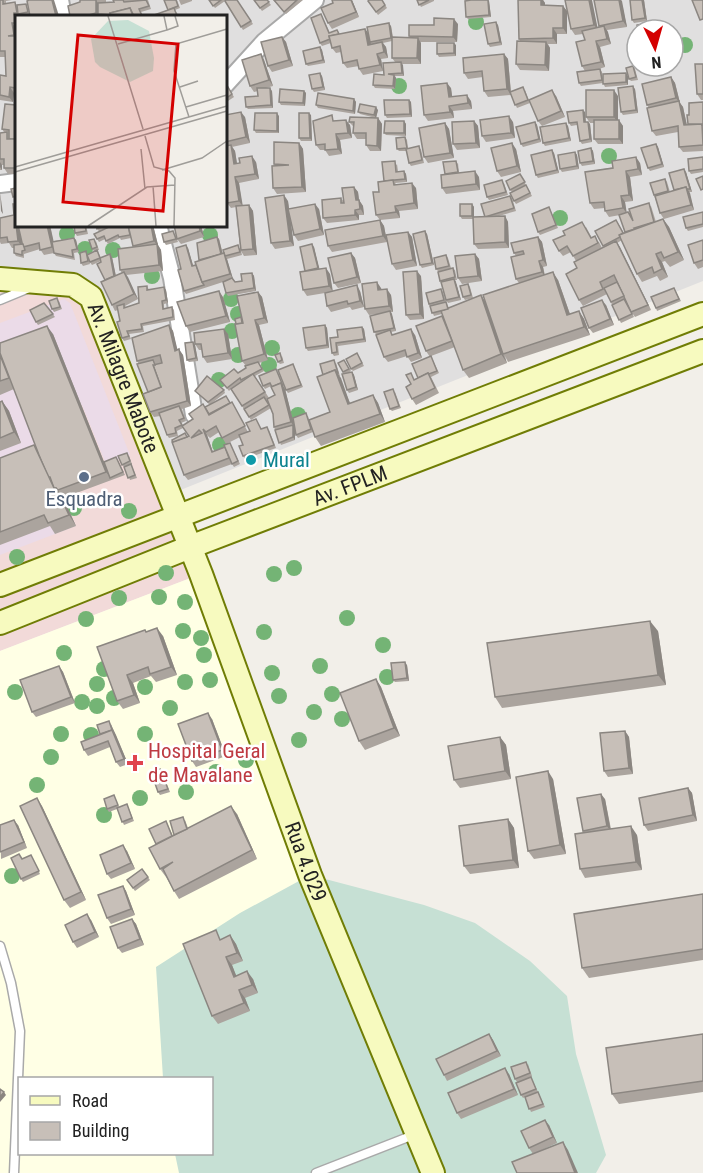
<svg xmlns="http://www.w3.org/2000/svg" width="703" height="1173" font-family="'Roboto Condensed',sans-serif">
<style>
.residential{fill:#e0dfdf;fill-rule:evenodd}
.commercial{fill:#f2dad9}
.industrial{fill:#ebdbe8}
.education{fill:#ffffe5;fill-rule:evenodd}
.wetland{fill:#c6e0d4}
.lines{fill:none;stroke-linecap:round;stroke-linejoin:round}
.lane-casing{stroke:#a9a9a9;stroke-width:11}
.street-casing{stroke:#a9a9a9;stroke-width:20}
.secondary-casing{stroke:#707d05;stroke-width:26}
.lane{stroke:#fff;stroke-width:8}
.street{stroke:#fff;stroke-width:16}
.secondary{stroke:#f7fabf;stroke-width:22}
.tree{fill:#74b475}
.wall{fill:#aba49e}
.shaded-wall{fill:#8b8681}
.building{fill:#c7bfb8;stroke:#8b8681;stroke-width:1.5;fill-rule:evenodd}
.culture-dot{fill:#0f9aa8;stroke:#fff;stroke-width:2}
.service-dot{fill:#5c6f8a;stroke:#fff;stroke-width:2}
.health-dot{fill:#e0444e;stroke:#fff;stroke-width:2}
.labels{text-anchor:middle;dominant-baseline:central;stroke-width:5;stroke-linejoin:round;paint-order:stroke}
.street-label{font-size:21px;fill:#222;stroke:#fff}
.culture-label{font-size:21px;fill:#0d838f;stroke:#fff;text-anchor:start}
.service-label{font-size:21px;fill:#4e5e75;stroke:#fff}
.health-label{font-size:21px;fill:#be3a42;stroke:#fff;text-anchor:start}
.inset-road{fill:none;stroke:#9f9d99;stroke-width:1.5}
.view{fill:#d40000;fill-opacity:0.15;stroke:#d40000;stroke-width:3}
.inset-edge{fill:none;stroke:#222;stroke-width:3}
</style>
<rect width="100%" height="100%" fill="#f2efe9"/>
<path class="residential" d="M0,0h703v281l-535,214 -168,-216zM16,16h209v209h-209zM637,30h36v36h-36z"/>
<path class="commercial" d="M0,279l91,18 110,277 -201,77z"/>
<path class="industrial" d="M64,299l6,4 60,152 -24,9 -24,-59 -51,21 22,59 10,13 13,28 -76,29v-232z"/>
<path class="education" d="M201,574l216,599h-417v-522zM20,1078h192v76h-192z"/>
<path class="wetland" d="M310,875l114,30 51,18 55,38 37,35 9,58 30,101 -10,18h-417l-4,-19h37v-76h-49l-7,-111 84,-54z"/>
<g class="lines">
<defs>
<g id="lane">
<path d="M0,300l29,-12"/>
<path d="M0,946l11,37 9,48 -6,142"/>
<path d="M316,1173l100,-39"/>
</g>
<g id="street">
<path d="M60,0l3,16"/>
<path d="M225,85l39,-43 51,-42"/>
<path d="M0,184l16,-2"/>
<path d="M158,225l14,53 22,137"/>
</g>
<g id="secondary">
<path id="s1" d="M0,279l73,6 18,12 110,277 109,301 123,298"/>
<path d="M0,585l703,-271"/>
<path id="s2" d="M0,623l190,-76 513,-196"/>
</g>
</defs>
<use href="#lane" class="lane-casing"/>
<use href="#street" class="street-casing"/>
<use href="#secondary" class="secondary-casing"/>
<use href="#lane" class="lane"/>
<use href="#street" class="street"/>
<use href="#secondary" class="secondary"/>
</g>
<g class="tree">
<circle cx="476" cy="22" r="8"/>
<circle cx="685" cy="45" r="8"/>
<circle cx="399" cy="86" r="8"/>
<circle cx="609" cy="156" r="8"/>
<circle cx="560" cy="218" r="8"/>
<circle cx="67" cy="234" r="8"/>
<circle cx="210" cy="235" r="8"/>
<circle cx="85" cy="249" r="8"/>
<circle cx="113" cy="250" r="8"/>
<circle cx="152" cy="276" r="8"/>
<circle cx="231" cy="299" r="8"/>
<circle cx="238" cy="314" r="8"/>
<circle cx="232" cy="331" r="8"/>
<circle cx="272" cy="348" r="8"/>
<circle cx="238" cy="355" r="8"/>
<circle cx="161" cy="363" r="8"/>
<circle cx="269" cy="365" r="8"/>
<circle cx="219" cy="380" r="8"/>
<circle cx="298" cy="415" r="8"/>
<circle cx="220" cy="445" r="8"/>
<circle cx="74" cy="508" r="8"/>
<circle cx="129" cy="511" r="8"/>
<circle cx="17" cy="557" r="8"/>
<circle cx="294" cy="568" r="8"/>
<circle cx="166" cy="573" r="8"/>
<circle cx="274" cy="574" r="8"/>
<circle cx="159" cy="597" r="8"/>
<circle cx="119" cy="598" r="8"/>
<circle cx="185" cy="602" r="8"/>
<circle cx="347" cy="618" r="8"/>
<circle cx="86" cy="619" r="8"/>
<circle cx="183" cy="631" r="8"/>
<circle cx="264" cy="632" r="8"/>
<circle cx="201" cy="638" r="8"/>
<circle cx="383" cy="645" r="8"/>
<circle cx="64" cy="653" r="8"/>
<circle cx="204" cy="655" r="8"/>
<circle cx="320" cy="666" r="8"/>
<circle cx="104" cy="669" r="8"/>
<circle cx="272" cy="673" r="8"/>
<circle cx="387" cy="677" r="8"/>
<circle cx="210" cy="680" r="8"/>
<circle cx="185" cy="682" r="8"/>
<circle cx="97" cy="684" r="8"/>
<circle cx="145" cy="687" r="8"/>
<circle cx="15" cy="692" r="8"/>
<circle cx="332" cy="694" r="8"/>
<circle cx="279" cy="696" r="8"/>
<circle cx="114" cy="698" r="8"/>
<circle cx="82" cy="702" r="8"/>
<circle cx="97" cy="706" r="8"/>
<circle cx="170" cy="708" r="8"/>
<circle cx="314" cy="712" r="8"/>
<circle cx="342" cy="719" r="8"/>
<circle cx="61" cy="734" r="8"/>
<circle cx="145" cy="734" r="8"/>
<circle cx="91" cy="735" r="8"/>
<circle cx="299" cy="740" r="8"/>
<circle cx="51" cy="757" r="8"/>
<circle cx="246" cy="760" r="8"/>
<circle cx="216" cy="772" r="8"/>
<circle cx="37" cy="785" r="8"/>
<circle cx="186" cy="792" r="8"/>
<circle cx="140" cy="798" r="8"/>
<circle cx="104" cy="815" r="8"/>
<circle cx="12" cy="876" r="8"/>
</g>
<g class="wall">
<path d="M0,0h12l-6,1v2l12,2 8,-1 4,11 -14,1v77h-2l-1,9 -13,-2v-25l6,1 -1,-19h-5z"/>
<path d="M80,0h26v3l8,-1 -1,-2h35l3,9 -10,3 2,4h-73l10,-14z"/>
<path d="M177,0l3,8 -5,2 4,6h-25l14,-6z"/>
<path d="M179,0h13v1l-11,4z"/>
<path d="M209,0h28l16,24 -10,6 -18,-29 -10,7z"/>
<path d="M254,0h13l4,5 -9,6z"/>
<path d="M273,0h30l-17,14z"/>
<path d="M352,0l7,17 -27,12 -4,-6z"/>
<path d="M382,0l5,8 -9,7 -10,-14z"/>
<path d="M417,0h17v1l-13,6z"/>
<path d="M518,0h25l2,3v2l18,1 4,5v23h-10v10h-9l2,4 -1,23 -29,-1 -4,-6 4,-23 -1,-2z"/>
<path d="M565,0l33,28 2,-1 -6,-27h27l6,27 -20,3 4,14 -11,3 5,20 -6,2h1l2,3 1,7 25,-3v9l-23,2 -2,-4 -22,3 -2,-3 6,-12 -3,-5 3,-26 -2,-6 -8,1 -4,-6z"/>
<path d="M630,0h14l3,21 -13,2 -2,-3z"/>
<path d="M489,1l2,16 -23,2 -2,-2z"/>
<path d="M321,14l9,19 10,1 25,-5 4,5 22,-8 2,11 17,1 -1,-2 25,-11 24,-1 -1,18h-37l1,1v21h-19l2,12h-9l1,2 -1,11 -20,-1 -2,-3 22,-23 -3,-4v-17l-9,2 3,4 2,11 -7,1 2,12 -20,4 -4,-6v-3l-12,2 -4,-5 -2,-11 -5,1 -4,-5 -1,-5 -9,3 -2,-3z"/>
<path d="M498,25l4,20 -12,2 -2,-3z"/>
<path d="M282,37l4,5 7,24 -21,6 -4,-6z"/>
<path d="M456,45v11l-17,1 -2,-3z"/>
<path d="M320,47l2,3 3,13 -17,3 -2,-2z"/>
<path d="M261,54l3,6 9,26 -7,2 6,3 1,17 -25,1 -2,-2 12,-11v-5l-4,1 -4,-6z"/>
<path d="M504,54l4,5 3,33 14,-2 5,13 -13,5 -6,-13 -23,2 -4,-6 -1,-14 -15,2 -4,-6z"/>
<path d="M703,64v36h-2l-4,-6z"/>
<path d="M633,66l2,3 3,11 -7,1 -2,-2z"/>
<path d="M322,76l3,14 -11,2 -2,-3z"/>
<path d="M671,77l4,6 5,20 3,4 4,18h1l1,-10 14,-13v49l-20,1 -4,-5 -1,-15 -22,4 -4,-5 -3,-23 -2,-3z"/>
<path d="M228,87l6,10 -9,6v-14z"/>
<path d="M451,88l1,9 19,4 1,8 -19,2 1,7 -26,3 -4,-6z"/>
<path d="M635,89l3,24 -15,2 -2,-3z"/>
<path d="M304,91l2,2 -1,13 -24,-1 -2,-3z"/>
<path d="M556,96l9,21 -23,9 -4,-5z"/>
<path d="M618,96v24l5,6v18h-25l-4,-5v-16h-4l-4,-6z"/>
<path d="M354,99l2,3 -1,12 -37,-6 -2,-3z"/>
<path d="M409,100l2,2 1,15 -25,1 -2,-3z"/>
<path d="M16,105v69h-8l-4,-6v-3h-2v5h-2v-37l7,-1h-3l-2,-3z"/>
<path d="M378,110l-2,8 -16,-4 -2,-2z"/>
<path d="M585,112l1,10h2l2,2 2,18 -10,2 -2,-3 -3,-16 -6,1 -2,-3z"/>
<path d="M225,115l20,2 5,26 -18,4 3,4 2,13 19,-2 3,17 -20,4 3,23 7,-1 4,6 4,44 -13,1 -3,-5 1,4 -15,4 -2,-3 15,-8 -4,-41 -5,1 -4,-5 -2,-13z"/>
<path d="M311,115l1,26h-11l-2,-3z"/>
<path d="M279,116v17h-23l-2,-3z"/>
<path d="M378,118l4,6 -1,27h-11l-4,-6v-6h-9l-4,-6 1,-6 -5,-5z"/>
<path d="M336,121l14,4 2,13 -12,2 2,14 -13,2 -4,-6h-5l-4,-5z"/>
<path d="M404,121l2,3v12l-20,-1 -2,-2z"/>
<path d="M474,121l4,5 2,22 -23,2 -4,-6z"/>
<path d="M513,122l2,16 -29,4 -4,-6z"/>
<path d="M535,122l2,3 4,17 -18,5 -2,-3z"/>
<path d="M445,123l4,6 5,29 -26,5 -4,-6z"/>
<path d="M568,126l3,15 -26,5 -2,-3z"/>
<path d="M405,137l2,3 1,8 13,1 3,14 -13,3 -2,-3 -2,-12h-8l-2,-2z"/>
<path d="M299,143l4,6 3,43 -29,2 -4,-6 2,-22 -1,-2z"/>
<path d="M656,144l2,3 6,20 -14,4 -2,-3z"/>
<path d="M591,148l2,3 2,13 -13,2 -2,-3z"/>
<path d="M516,149l5,23 -20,5 -4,-6z"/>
<path d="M575,152l2,3 2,14 -17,3 -2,-3z"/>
<path d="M554,153l5,20 -21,5 -2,-3z"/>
<path d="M703,157v15l-12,2 -2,-3z"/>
<path d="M458,163l1,10 20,4 1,13 -34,4 -4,-6 3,-14z"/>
<path d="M640,163l2,12 -12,2 3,24 -8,1 1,10 6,6 19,-12 5,16 7,-3 6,8 15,33 -14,7 -5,-6 -3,1 6,15 -8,4 -3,-5 -15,6 -5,-8 -15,-34 -5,3 34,67 -16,7 -3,-4 2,4 -13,6 -17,-35 3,6 -24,12 -4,-6 -3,-39 -5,-9 -8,4 -4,-5 27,-24 6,11 7,4 3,6h2l-9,-17 21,-11 8,13 1,-1 -5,-17 -11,2 -4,-6v-3l-11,1 -4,-6 -5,-31z"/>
<path d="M397,164l1,7h6l2,3 1,8 -12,1 1,1 20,4 2,21 -19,2 1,7 -20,2 4,6 3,16 -55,10 -4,-6 52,-26 -4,-5 3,-23 5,-11z"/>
<path d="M686,172l6,20h-3l5,18 -30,9 -4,-6 -6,-18 11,-16 2,3 3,10 4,-2z"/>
<path d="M520,174l12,22 -16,8 -2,-3 -2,-9 -2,-2z"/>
<path d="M504,183l4,12 -19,5 -2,-3z"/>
<path d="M354,187l4,5 1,8 4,6 1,9h-5v5l-32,3 -4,-5 18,-20 3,4z"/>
<path d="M510,196l2,2 4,13 -17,5h6l3,6 1,26 -31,1 -4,-5 -1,-25h-11l-2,-3 12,-12 2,3v10h11z"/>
<path d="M288,201l1,8h30l5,26 -26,6 -4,-6 -4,-15 4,26 -19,3 -4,-6z"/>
<path d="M16,204v21h34l3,16 21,-3 2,2 3,12 -5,1 1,7 -19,-4 -2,-3 -10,2 -4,-6 -16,5v4l-8,-2 -2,-3v-5h-2l-3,-5 -8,1 -1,-2v-24l14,-3z"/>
<path d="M549,207l9,21 -18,7 -2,-3z"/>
<path d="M703,212v15l-15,4 -2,-3z"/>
<path d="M74,225h12l2,9 -11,2 -2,-3z"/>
<path d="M87,225h24v1h5l37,-1 5,20 3,5 2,21 -37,4 12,24 -13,7 1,1 13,-4 8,-17 2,4h17l2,13 -4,1v5l8,-2 2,3 1,10 -32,6 1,6 -15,2 2,5 -7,2 -2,-3 -4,-28 -3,1 -3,-6 -11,-44 -9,4 -3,-4 1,3 -7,2 -2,-3 7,-9 9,-4 4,8 9,-4 2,3 4,19 6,-3 -2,-3 13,-23 -2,-9 -10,2 -1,-2 -12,6 -3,-5 -6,3 -2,-3 2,-7 -2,-5 -8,1z"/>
<path d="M201,225l3,12 -23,7 -4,-5z"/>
<path d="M408,232l4,5 5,29 -21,4 -4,-6z"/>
<path d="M175,234l3,8 -12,3 -2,-3z"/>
<path d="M427,234l7,31 -12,3 -2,-3z"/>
<path d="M217,237l2,2 4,15 1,-1 3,6 6,20v1l2,2 7,-1 10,-8 2,3 2,15 -28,5 -2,-3 -3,-11 -37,12 -2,-3 -3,-22 7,-21 5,17h3z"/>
<path d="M538,237l4,5 5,24 -4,1 2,8 13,5 12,34 9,-3 5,8 6,16 -82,27 -3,-6 2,7 -38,15 -6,-8 -8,-23 -24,9 8,17 -8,4 8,16 -23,12 -4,-6 -1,-15 4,-5 3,-1 12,-21 -4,-6 19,-31 -3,-6 -8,2 -5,-12 12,-15 2,3 3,10 3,6 32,-13 4,7 34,-19 -3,-4v-23l-2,-3z"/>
<path d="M703,240v27l-5,2 -4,-6z"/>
<path d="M96,241l3,9 -5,1 -2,-2z"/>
<path d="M314,247l5,22 11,5 2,17h28l4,16 -12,3 -2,-3 -19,5 -4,-6 -2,-13 -18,3 -4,-6 2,-19z"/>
<path d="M351,253l4,5 6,25 -23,5 -4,-5z"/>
<path d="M475,254l4,5 3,22 -20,3 -4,-6z"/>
<path d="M446,255l2,3 3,10 4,2 2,10h-2l6,20 -13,3 -2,-3 -8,-29 -2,-2z"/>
<path d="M421,276l3,43 -14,1 -4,-5z"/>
<path d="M468,284l2,3 3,11 -8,2 -2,-3z"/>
<path d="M381,288l1,2 9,5 2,17h-2l5,19 -5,1 2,3h22l7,23 -11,4 -4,-6 -19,6 -4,-5 -7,-22 -3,-3 5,-18 -10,1 -4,-6z"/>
<path d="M674,288l7,13 -24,10 -1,-3z"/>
<path d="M258,292l4,5 6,26 -9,2 9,35 -9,3 5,8 -9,5 14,22 -3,1 4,7 5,-11 -4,-9 -6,3 -2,-3 15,-14 7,17 8,32 15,-5 1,4 21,-8 -7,-37 13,-12 4,13h-1l11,27 23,-8 5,8 7,19 -64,24 -6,-9 -2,-5 -15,6 -2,-3 -1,-5v10l-14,5 -7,-18 -1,-13 -2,-6 -20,12 -20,-31 -2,2 -9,-11 18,-7 8,-5v-2l-4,-5 1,-42z"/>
<path d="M223,297l7,25 -40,10 -4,-6z"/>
<path d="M59,301l3,8 -8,3 -2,-3z"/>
<path d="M44,303l11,14 -17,8 -2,-3z"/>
<path d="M606,305l8,20 -21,8 -4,-5z"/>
<path d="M169,325l4,6 4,19 6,5 8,51 -9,3 4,12 -5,2 2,3 10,-7 12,-12 5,-2 -15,-14 29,-1 1,3 -13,10h18l5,5 13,24 2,-1 6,-12 5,10 8,1 7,18 -31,11 -2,-3v-11l-3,-8 -14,7 -7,-12 -9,6 -3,-3 6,17 12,-5 5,-4 10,21 -6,3 -2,-3 -44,16 -4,-5 4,-38 1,-1 -6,-8 -6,3 1,5 -9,2 -2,-3 -7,-19 -6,1 -4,-5 -2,-20 -9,-28 -2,-3z"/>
<path d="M325,325l2,3 2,20 -21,3 -2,-3z"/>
<path d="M362,327l2,2 2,13 -28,4 1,9 -5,1 -2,-3 6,-16z"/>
<path d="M53,334l51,128 12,-5 9,18 -62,23 13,28 -21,8 -5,-8 -50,19v-87l36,-11 -22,-58 -14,6v-52z"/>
<path d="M228,334l4,25 -25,4 -4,-6 -1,-7h-3l-4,-6z"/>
<path d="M193,342l2,3 3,16 -9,1 -2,-2z"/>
<path d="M357,353l7,13 -11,5 -2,-2z"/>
<path d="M282,356l2,7 -4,1 -2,-2z"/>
<path d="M344,360l7,11 -3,2 4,-1 2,3 4,15 -9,3 -2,-3 -3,-16 -1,-2z"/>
<path d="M293,364l10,23 -15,6 -2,-3z"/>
<path d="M395,392l6,16 -9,3 -2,-2z"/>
<path d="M2,401l7,10 12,32 -21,8v-49z"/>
<path d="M129,456l3,8h-1l6,14 -7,2 -5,-13 -3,-2z"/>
<path d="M145,630l2,2 16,4 14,39 -21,7 -5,-6 -18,7 7,20 -17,6 -6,-8 -20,-54z"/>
<path d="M658,631l8,54 -164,23 -7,-11z"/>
<path d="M407,665l2,16 -14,1 -2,-2z"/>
<path d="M59,666l4,6 12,31 -39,14 -4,-5z"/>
<path d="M376,679l5,8 19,49 -35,14 -6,-9z"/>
<path d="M212,719l14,37 -30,11 -4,-6z"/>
<path d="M111,724l17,40 -8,3 -4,-5 -6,-15 -22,9 -4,-6z"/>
<path d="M625,731l4,6 4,37 -25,3 -4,-6z"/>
<path d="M500,737l6,8 5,34 -51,9 -6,-8z"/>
<path d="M160,769l2,3 8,20 -10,3 -2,-3z"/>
<path d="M553,779l13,75 -32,5 -6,-8z"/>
<path d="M688,788l4,5 5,28 -49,10 -4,-6z"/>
<path d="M114,795l5,12 8,-3 7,17 -10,4 -7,-16 -8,3 -2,-3z"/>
<path d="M605,799l6,30 26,6 5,35 -57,8 -5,-9 4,-36 -1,-2z"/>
<path d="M42,806l44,94 -16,8 -6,-8z"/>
<path d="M237,814l20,45 -78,40 -5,-8 -8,-14 -6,-8 -4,-25 10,-23 7,15 1,-1 11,-15 3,8z"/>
<path d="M508,819l6,9 5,40 -49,6 -6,-8z"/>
<path d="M0,825h18l9,23 -26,11z"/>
<path d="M127,851l8,18 -24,10 -4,-5z"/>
<path d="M31,855l9,19 -17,8 -2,-3 1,-20z"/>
<path d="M142,869l8,11 -15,11 -8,-11z"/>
<path d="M123,886l3,5 9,24 -24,9 -4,-6z"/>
<path d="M703,894v66l-114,18 -7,-10z"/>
<path d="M132,919l4,5 8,21 -22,8 -4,-5z"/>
<path d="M91,920l8,17 -22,11 -4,-6z"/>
<path d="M230,935l6,9 7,17 -11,4 4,11 17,3 5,14 -13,5 5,13 -32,13 -6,-8 10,-77z"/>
<path d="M489,1034l4,6 8,16 -54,25 -3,-6z"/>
<path d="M703,1034v58l-84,12 -7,-10z"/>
<path d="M528,1064l4,12 -1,1 14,30 -14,5 -6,-15 -2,1 -2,-3 -4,-13 -2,-3z"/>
<path d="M509,1074l9,21 -57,24 -4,-6z"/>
<path d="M549,1125l8,18 -24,11 -4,-6z"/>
</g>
<g class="shaded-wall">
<path d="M52,0h2l5,16h-3z"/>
<path d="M96,0l3,5 -1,9 2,2h-1l-3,-3z"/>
<path d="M351,0h1l7,17 -3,-5z"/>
<path d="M488,0l1,1 2,16 -2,-2z"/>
<path d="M541,0h2l2,3v8l-4,-6z"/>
<path d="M589,0h3l6,30 -4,-5z"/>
<path d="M619,0h2l1,1 5,26 -4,-6z"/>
<path d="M642,0h2l3,21 -2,-3z"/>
<path d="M563,6l4,5v23l-4,-6z"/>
<path d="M454,19l4,5 -1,18 -4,-5z"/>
<path d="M659,21l4,5v4h-2z"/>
<path d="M496,22l2,3 4,20 -2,-3z"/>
<path d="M12,23l4,6v9l-2,-3z"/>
<path d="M389,23l2,3 2,15 -2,-3z"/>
<path d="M604,26l4,6 3,12 -4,-5z"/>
<path d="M553,28l4,6v10l-4,-6z"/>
<path d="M365,29l4,5 3,16 -4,-5z"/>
<path d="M282,37l4,5 7,24 -4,-6z"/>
<path d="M418,38l3,5v21l-4,-6z"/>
<path d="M596,41l4,6 5,20 -4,-5z"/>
<path d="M382,42l4,5 2,11 -4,-6z"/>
<path d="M546,42l4,6 -1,23 -4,-6z"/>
<path d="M454,43l2,2v11l-2,-3z"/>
<path d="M320,47l2,3 3,13 -2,-3z"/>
<path d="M261,54l3,6 9,26 -4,-6z"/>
<path d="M377,54l4,5 2,12 -3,-6z"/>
<path d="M504,54l4,5 3,36 -4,-6z"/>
<path d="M401,62l2,3 1,11 -2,-3z"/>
<path d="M320,73l2,3 3,14 -2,-3z"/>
<path d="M626,73l2,3v9l-2,-3z"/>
<path d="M394,75l2,3 -1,11 -2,-3z"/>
<path d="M671,77l4,6 5,20 3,4 5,24 -4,-6 -5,-23 -3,-4z"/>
<path d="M447,83l4,5 2,15 -4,-6z"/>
<path d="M633,86l2,3 3,24 -2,-3z"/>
<path d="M10,87l4,6 -1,9 -4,-5z"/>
<path d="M270,88l2,3 1,17 -2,-3z"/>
<path d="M552,90l4,6 9,21 -4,-6z"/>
<path d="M614,90l4,6v27l-4,-6z"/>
<path d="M304,91l2,2 -1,13 -2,-3z"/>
<path d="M467,95l4,6 1,8 -4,-6z"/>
<path d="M354,99l2,3 -1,12 -2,-3z"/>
<path d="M409,100l2,2 1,15 -2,-3z"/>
<path d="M449,106l4,5 1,7 -4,-6z"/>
<path d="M376,107l2,3 -2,8 -2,-3z"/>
<path d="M583,110l2,2 1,13 -2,-3z"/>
<path d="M241,112l4,5 5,26 -4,-6z"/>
<path d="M277,113l2,3v17l-2,-2z"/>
<path d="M309,113l2,2 1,26 -2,-3z"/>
<path d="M509,116l4,6 2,16 -4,-5z"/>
<path d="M378,118l4,6 -1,27 -4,-5z"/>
<path d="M346,120l4,5 2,13 -4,-5z"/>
<path d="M619,120l4,6v18l-4,-5z"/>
<path d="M404,121l2,3v12l-2,-3z"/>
<path d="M474,121l4,5 2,22 -4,-5z"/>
<path d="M535,122l2,3 4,17 -2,-3z"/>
<path d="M588,122l2,2 2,18 -2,-3z"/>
<path d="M445,123l4,6 5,29 -4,-5z"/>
<path d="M566,123l2,3 3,15 -2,-3z"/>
<path d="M336,134l4,6 2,14 -4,-5z"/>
<path d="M299,143l4,6 3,43 -4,-5z"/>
<path d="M512,143l4,6 5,23 -4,-6z"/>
<path d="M656,144l2,3 6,20 -2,-3z"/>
<path d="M231,145l4,6 3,19 -4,-6z"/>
<path d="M591,148l2,3 2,13 -2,-3z"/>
<path d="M552,150l2,3 5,20 -2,-3z"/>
<path d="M575,152l2,3 2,14 -2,-3z"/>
<path d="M252,156l4,6 3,17 -4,-5z"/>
<path d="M636,157l4,6 2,12 -4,-6z"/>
<path d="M0,162l2,3v5l-2,-3z"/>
<path d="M684,169l2,3 6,20 -2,-3z"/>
<path d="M404,171l2,3 1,8 -2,-3z"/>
<path d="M475,171l4,6 1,13 -4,-6z"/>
<path d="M626,171l4,6 3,24 -4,-6z"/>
<path d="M235,177l4,6 4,24 -4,-6z"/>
<path d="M412,183l4,5 2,21 -4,-6z"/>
<path d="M354,187l4,5 1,8 4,6 1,9 -8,-15z"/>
<path d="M686,187l4,6 4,17 -3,-5z"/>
<path d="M0,192l3,22 -2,-3z"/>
<path d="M284,195l4,6 6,45 -4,-5z"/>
<path d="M621,196l4,6 2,12 -4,-6z"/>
<path d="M315,204l4,5 5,26 -4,-6z"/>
<path d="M472,204l2,3v12l-2,-3z"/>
<path d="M249,205l4,6 4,44 -4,-6z"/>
<path d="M395,206l4,5 1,7 -4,-6z"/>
<path d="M355,210l4,5v5l-4,-5z"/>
<path d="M505,216l3,6 1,26 -4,-6z"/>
<path d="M663,219l6,8 15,33 -6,-8z"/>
<path d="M380,220l4,6 3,16 -4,-6z"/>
<path d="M16,224l4,6 2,17 -4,-6z"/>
<path d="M47,225h3l6,27 -4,-5z"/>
<path d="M151,225h2l5,20 3,5 2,21 -4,-6 -2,-20 -3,-4z"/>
<path d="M199,225h2l3,12 -4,-6z"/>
<path d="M425,231l2,3 7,31 -2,-2z"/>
<path d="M408,232l4,5 5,29 -4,-6z"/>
<path d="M217,237l2,2 5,21 -2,-3z"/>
<path d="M538,237l4,5 5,24 -4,-6z"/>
<path d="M74,238l2,2 3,12 -2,-3z"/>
<path d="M616,241l4,6 31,63 -3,-5z"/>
<path d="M312,244l2,3 6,24 -2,-3z"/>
<path d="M186,245l2,3 6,21 -2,-3z"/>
<path d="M224,253l3,6 6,20 -3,-5z"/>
<path d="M351,253l4,5 6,25 -4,-6z"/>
<path d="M110,254l2,3 5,25 -2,-3z"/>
<path d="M475,254l4,5 3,22 -4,-5z"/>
<path d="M656,254l6,8 6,15 -6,-8z"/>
<path d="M539,261l4,6 2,11 -3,-6z"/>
<path d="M326,268l4,6 3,18 -4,-6z"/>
<path d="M417,271l4,5 3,43 -4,-5z"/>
<path d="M124,272l4,5 10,22 -4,-5z"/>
<path d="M553,272l5,8 15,43 -6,-8z"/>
<path d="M252,273l2,3 2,15 -2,-3z"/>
<path d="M454,279l2,3 5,18 -2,-3z"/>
<path d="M377,282l4,6 1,8 -4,-6z"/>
<path d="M357,285l3,6 4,16 -4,-6z"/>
<path d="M164,287l2,3 2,13 -2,-3z"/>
<path d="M387,289l4,6 2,17 -4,-6z"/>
<path d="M219,291l4,6 7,25 -4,-6z"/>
<path d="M258,292l4,5 6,26 -4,-5z"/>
<path d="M481,295l5,8 17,51 4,9 -6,-9z"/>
<path d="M602,300l4,5 8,20 -4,-6z"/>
<path d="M390,311l2,3 4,17 -2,-3z"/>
<path d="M579,311l5,8 6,16 -6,-8z"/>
<path d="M255,320l4,5 9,35 -4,-6z"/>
<path d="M169,325l4,6 6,25 -4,-5z"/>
<path d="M325,325l2,3 2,20 -2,-3z"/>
<path d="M47,326l6,8 57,143 -4,-5z"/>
<path d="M362,327l2,2 2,13 -2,-3z"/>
<path d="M224,329l4,5 4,25 -4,-6z"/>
<path d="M411,329l4,6 7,23 -4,-5z"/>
<path d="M193,342l2,3 3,16 -2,-3z"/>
<path d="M179,349l4,6 8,51 -4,-5z"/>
<path d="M335,370l6,8 12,34 -5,-8z"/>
<path d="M352,372l2,3 4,15 -2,-3z"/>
<path d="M281,383l4,6 10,39v12l-2,-3v-12l-2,-3z"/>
<path d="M373,395l5,8 7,19 -5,-8z"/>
<path d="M2,401l7,10 12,32 -7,-11z"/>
<path d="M203,429l4,6 8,23 -3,-6z"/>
<path d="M56,488l7,10 13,28 -7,-11z"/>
<path d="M650,621l8,10 8,54 -8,-10z"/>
<path d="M157,628l6,8 14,39 -6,-8z"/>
<path d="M405,662l2,3 2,16 -2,-3z"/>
<path d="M59,666l4,6 12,31 -4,-6z"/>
<path d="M127,675l6,8 7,20 -6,-8z"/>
<path d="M376,679l5,8 19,49 -6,-8z"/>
<path d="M208,713l4,6 14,37 -4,-6z"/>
<path d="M109,721l7,14 12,29 -4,-5z"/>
<path d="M625,731l4,6 4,37 -4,-6z"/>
<path d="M500,737l6,8 5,34 -6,-8z"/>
<path d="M548,771l5,8 13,75 -6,-9z"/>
<path d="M688,788l4,5 5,28 -4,-6z"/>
<path d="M601,794l4,5 6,33 -4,-6z"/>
<path d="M37,798l5,8 44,94 -5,-8z"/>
<path d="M231,806l6,8 20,45 -5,-9z"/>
<path d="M508,819l6,9 5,40 -6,-8z"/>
<path d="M14,820l4,5 9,23 -3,-6z"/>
<path d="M631,826l6,9 5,35 -6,-8z"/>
<path d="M123,845l4,6 8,18 -4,-6z"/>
<path d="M123,886l3,5 9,24 -4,-6z"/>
<path d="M87,914l4,6 8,17 -4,-5z"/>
<path d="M132,919l4,5 8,21 -4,-6z"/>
<path d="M230,935l6,9 7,17 -6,-8z"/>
<path d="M226,957l6,8 8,20 -6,-8z"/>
<path d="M247,971l6,8 5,14 -6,-8z"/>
<path d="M239,990l6,8 5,13 -6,-8z"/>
<path d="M489,1034l4,6 8,16 -4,-5z"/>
<path d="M505,1068l4,6 9,21 -4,-6z"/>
<path d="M4,1092l2,3 -6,7v-5z"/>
<path d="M545,1120l4,5 8,18 -4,-6z"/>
<path d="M563,1142l5,8 10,23h-3z"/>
</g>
<g class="building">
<path d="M0,0h3v4l12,-2 2,11h-3l2,10h-4l2,12 -6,1h8v52l-6,-1 -1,10 -9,-2v-20l6,1 -1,-25h-5z"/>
<path d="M29,0h23l4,16h-26l-3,-15z"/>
<path d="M80,0h16v13l-11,3h-15l-2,-10 12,-4z"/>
<path d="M113,0h10l1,2 22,-2 3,6 -10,3 3,7h-8l-4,-8 -20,5 1,2 -13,-1v-11l16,-1z"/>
<path d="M164,0h12l2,6 -10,4z"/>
<path d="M209,0h12l-8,6z"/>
<path d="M226,0h11l14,21 -10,6 -16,-26z"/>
<path d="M254,0h13l2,2 -9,6z"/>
<path d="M274,0h23l-13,12z"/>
<path d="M332,0h19l5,12 -28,11 -7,-15 12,-5z"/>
<path d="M369,0h13l3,5 -9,7 -8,-11z"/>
<path d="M417,0h12l-10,5z"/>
<path d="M471,0h17l1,15 -23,2 -1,-16z"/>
<path d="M518,0h23v5l22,1v22h-10v10l-34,1z"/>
<path d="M565,0h24l5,25 -23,4z"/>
<path d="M594,0h25l4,21 -24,5z"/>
<path d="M630,0h12l3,18 -13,2z"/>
<path d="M692,0h11v19l-3,1z"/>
<path d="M26,4l2,8 -10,2 -1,-9z"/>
<path d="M130,8l3,8h-22l-1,-3z"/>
<path d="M174,8l3,8h-23v-1z"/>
<path d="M321,14l8,19 8,-3 2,4 -10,2 1,3 -10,4 -9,-25z"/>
<path d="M434,18l20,1 -1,18 -44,-1v-11h25z"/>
<path d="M659,21l2,9h-23l-1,-5z"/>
<path d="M496,22l4,20 -12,2 -4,-20z"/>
<path d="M389,23l2,15 -21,4 -3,-15z"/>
<path d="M604,26l3,13 -11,2 5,21 -19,4 -6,-24 9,-2 -3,-9z"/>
<path d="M365,29l3,16 14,-3 2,10 -7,2 3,11 -21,4 -2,-9 -14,3 -3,-17 -8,2 -3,-12z"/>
<path d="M282,37l7,23 -21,6 -7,-24z"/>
<path d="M392,37l26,1 -1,20h-25z"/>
<path d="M517,41l29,1 -1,23 -29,-1z"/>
<path d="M437,43h17v10l-17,1z"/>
<path d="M320,47l3,13 -17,4 -3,-13z"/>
<path d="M261,54l8,26 -19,6 -8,-26z"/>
<path d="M504,54l3,35 -23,2 -2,-20 -18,2 -1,-15z"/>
<path d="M401,62l1,11 -14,1 6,1 -1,11 -20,-1 1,-11 10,1 -1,-12z"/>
<path d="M695,64h8v30h-6z"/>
<path d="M633,66l3,11 -7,2 -3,-11z"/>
<path d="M600,69l2,11 -23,3 -2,-11z"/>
<path d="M320,73l3,14 -11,2 -3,-14z"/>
<path d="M626,73v9l-23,2v-10z"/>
<path d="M671,77l5,21 -29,7 -5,-21z"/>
<path d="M447,83l2,14 18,-2 1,8 -19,3 1,6 -26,3 -3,-29z"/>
<path d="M633,86l3,24 -15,2 -3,-24z"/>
<path d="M228,87l4,7 -7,5v-10z"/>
<path d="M523,87l5,13 -13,5 -5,-13z"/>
<path d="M257,88h13l1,17 -25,2 -1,-10 13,-1z"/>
<path d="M280,89l24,2 -1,12 -24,-1z"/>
<path d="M552,90l9,21 -23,10 -9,-21z"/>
<rect x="586" y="90" width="28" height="27"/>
<path d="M318,93l36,6 -1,12 -37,-6z"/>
<path d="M384,100h25l1,14 -25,1z"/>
<path d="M679,101l5,24 18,-1 1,21 -24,2 -1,-21 -26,5 -5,-23z"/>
<path d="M703,102v23h-1v-1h-14l-1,-9h2v-12z"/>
<path d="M5,104l11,1v34h-7v-9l-7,-1z"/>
<path d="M360,104l16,3 -2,8 -16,-3z"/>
<path d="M583,110l1,12h4l2,17 -10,2 -3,-19 -8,1 -2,-11z"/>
<path d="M241,112l5,25 -21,5v-27z"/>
<path d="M255,113h22v18l-23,-1z"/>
<path d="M299,113h10l1,25h-11z"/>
<path d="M332,115l1,6 13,-1 2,13 -12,1 2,15 -13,1v-6l-9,1 -3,-24z"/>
<path d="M509,116l2,17 -29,3 -2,-16z"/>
<path d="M350,117l28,1 -1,28 -11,-1v-12h-13l1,-11h-5z"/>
<rect x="594" y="120" width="25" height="19"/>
<path d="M385,121h19v12h-20z"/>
<path d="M474,121l2,22 -23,1 -1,-22z"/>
<path d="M535,122l4,17 -18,5 -5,-17z"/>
<path d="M445,123l5,30 -26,4 -5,-29z"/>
<path d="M566,123l3,15 -26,5 -3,-16z"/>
<path d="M7,132v7h9l-1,7h1v22h-12v-9h-4v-26z"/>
<path d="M405,137l2,11 -10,1 -1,-11z"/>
<path d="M274,142l25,1 3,44 -29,1 -1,-22 17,-1 -15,-1z"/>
<path d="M512,143l5,23 -20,5 -6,-23z"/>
<path d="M656,144l6,20 -14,4 -7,-20z"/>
<path d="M231,145l3,19 6,-1 -1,-5 13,-2 3,18 -20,3 4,24 -12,2 -2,-13v-44z"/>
<path d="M419,146l3,14 -13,3 -3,-14z"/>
<path d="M591,148l2,13 -13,2 -2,-12z"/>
<path d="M552,150l5,20 -21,5 -5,-20z"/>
<path d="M575,152l2,14 -17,3 -2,-14z"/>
<path d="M636,157l2,12 -12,2 3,24 -8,1 2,12 -18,3 -1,-9 -14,1 -5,-31 28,-4 -1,-7z"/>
<path d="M703,157v12l-14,2 -1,-12z"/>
<path d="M395,161l1,11 8,-1 1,8 -21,2 -2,-19z"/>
<path d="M456,161l2,11 -13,2 -2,-12z"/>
<path d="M684,169l6,20h-3l-1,-2 -12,3 -5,-17z"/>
<path d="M475,171l1,13 -34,4 -1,-13z"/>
<path d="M520,174l5,8 -15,8 -4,-9z"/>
<path d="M703,176v13l-2,1 -5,-11z"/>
<path d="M665,179l3,12 -14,4 -4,-12z"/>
<path d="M393,180l1,5 18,-2 2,20 -19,3 1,6 -20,3 -3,-23h6l-1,-10z"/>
<path d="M502,180l4,12 -19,5 -3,-12z"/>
<path d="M526,185l4,8 -16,8 -4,-8z"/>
<path d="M354,187l2,13h3l1,9 -5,1v5l-32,3 -1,-18 19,-2v5h3l-2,-15z"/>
<path d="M686,187l5,18 -31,8 -5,-17z"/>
<path d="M16,188v8l-3,1 -2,-8z"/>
<path d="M284,195l6,46 -19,2 -6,-45z"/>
<path d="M510,196l4,12 -29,9 -4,-13z"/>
<path d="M649,203l5,19 -20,6 1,1 -10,3 -6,-17 9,-3 5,9 -4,-12z"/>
<path d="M13,204h3v20l2,17 -10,1 -1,-5 -7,1v-20l14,-3z"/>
<path d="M315,204l5,25 -26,6 -6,-26z"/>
<rect x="460" y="204" width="12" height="12"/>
<path d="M249,205l4,44 -12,1 -5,-44z"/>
<path d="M549,207l7,18 -18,7 -6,-18z"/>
<path d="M703,212v12l-17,4 -3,-11z"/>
<path d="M505,216v26l-31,2 -1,-27z"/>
<path d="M663,219l15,33 -14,6 -3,-6 -5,2 6,15 -8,4 -2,-6 -15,7 -18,-39z"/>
<path d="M380,220l3,16 -55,10 -3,-16z"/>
<path d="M616,220l7,13 -4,2 1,2 -17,9 -8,-15z"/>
<path d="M582,222l9,16 4,-2 3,7 -25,13 -6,-10 -8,5 -6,-11 12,-5 -2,-4z"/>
<path d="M18,225h29l5,22 -12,3 -1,-7 -16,4z"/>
<path d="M74,225h11l1,6 -11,2z"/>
<path d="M96,225h10l-9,4z"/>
<path d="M113,225h3v1l12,-1 2,10 -11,2 -1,-2 -12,6 -2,-5 -7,3 -3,-5z"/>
<path d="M128,225h23l3,16 -21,5z"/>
<path d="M174,225h25l1,6 -23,8z"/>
<path d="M173,231l3,8 -12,3 -2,-8z"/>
<path d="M425,231l7,32 -12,2 -7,-31z"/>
<path d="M408,232l5,28 -21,4 -6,-29z"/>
<path d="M217,237l4,17 -22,6 -2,-17z"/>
<path d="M538,237l5,23 -4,1 3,11 -26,7 -5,-22 13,-3 -1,-3 -9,2 -3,-10z"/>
<path d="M74,238l3,11 -5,1 1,7 -19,-4 -2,-11z"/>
<path d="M94,239l3,8 -5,2 -3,-9z"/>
<path d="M703,240v20l-9,3 -6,-18z"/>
<path d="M616,241l32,64 -17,7 -17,-37 -14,7 3,7 -24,11 -13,-26 11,-6 -3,-6z"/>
<path d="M23,244l2,6 -3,1v4l-8,-2v-8z"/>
<path d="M157,244l2,21 -39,5 -2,-21z"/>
<path d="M312,244l6,24 -13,3 -5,-24z"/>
<path d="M186,245l6,21 4,-1 6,17 2,3 -20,6 -6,-21 3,-1 -5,-21z"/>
<path d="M238,245l2,7 -15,4 -2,-6z"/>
<path d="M97,250l3,8 -10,4 -3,-7z"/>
<path d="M86,251l2,10 -7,2 -1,-10z"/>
<path d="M224,253l6,21 -28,8 -7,-20z"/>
<path d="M351,253l6,24 -23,6 -6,-25z"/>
<path d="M110,254l4,22 -9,4 -8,-16 4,-2 -1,-4z"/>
<path d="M475,254l3,22 -20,2 -3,-22z"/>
<path d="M446,255l3,11 -13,3 -2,-11z"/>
<path d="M326,268l3,18 -26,4 -3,-18z"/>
<path d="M453,268l2,9 -15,4 -2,-9z"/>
<path d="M417,271l3,43 -14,1 -3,-43z"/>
<path d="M124,272l10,22 -22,11 -11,-23z"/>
<path d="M553,272l14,43 12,-4 5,16 -81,27 -20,-59z"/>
<path d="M252,273l2,15 -28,5 -3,-11 9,-4 3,4 7,-1 -1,-7z"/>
<path d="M454,279l5,18 -13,3 -5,-18z"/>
<path d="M377,282l1,8 9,-1 2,17 -24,3 -3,-25z"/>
<path d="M617,282l7,14 -13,6 -7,-14z"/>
<path d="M468,284l3,11 -8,2 -3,-11z"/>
<path d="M357,285l3,16 -12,3 -1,-3 -20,5 -2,-13z"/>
<path d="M147,286v4l17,-3 2,13 -4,1 1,8 9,-2 1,10 -32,7 1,5 -15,2 2,5 -7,2 -5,-16 3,-1 -3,-15 7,-2v4l15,-5 -1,-16z"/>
<path d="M674,288l5,11 -23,9 -5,-11z"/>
<path d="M441,289l3,11 -15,4 -3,-11z"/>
<path d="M219,291l7,25 -40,10 -9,-24z"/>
<path d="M258,292l6,26 -9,2 9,34 -22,7 -7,-37 8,-1 -6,-27z"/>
<path d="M481,295l20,59 -38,16 -22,-59z"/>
<path d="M57,298l3,9 -8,2 -3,-8z"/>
<path d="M624,299l8,15 -13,6 -7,-15z"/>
<path d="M602,300l8,19 -21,9 -8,-20z"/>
<path d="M446,302l2,7 -16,4 -2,-7z"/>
<path d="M44,303l9,11 -17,8 -6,-12z"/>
<path d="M390,311l4,17 -20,4 -4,-16z"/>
<path d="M442,316l10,25 -26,10 -10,-25z"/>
<path d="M241,317l1,6 -6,1 -1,-5z"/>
<path d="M169,325l6,26 4,-2 8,52 -37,11 -7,-18 18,-7 -8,-22 9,-2 -2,-8 -23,6 -5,-23z"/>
<path d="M325,325l2,20 -21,3 -3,-20z"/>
<path d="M47,326l59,146 -48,18 -2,-2h-2l-4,-11h-2l-9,-22 -39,-102v-10z"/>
<path d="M362,327l2,12 -28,4 1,9 -5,1 -2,-15 8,-1 -1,-7z"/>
<path d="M224,329l4,24 -25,4 -2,-13h-6l-1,-11z"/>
<path d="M411,329l7,24 -11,4 -2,-7 -21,7 -8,-22 14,-5 2,5z"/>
<path d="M193,342l3,16 -9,2 -2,-17z"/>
<path d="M280,353l2,7 -4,2 -3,-7z"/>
<path d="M357,353l5,10 -11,6 -5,-10z"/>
<path d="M0,355l9,23 -9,3z"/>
<path d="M431,356l6,15 -8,3 -1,-1 -10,5 -6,-14z"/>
<path d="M153,360l2,5h-2l8,22 -13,5 -11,-28z"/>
<path d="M334,360l4,13h-1l-2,-3 -12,5 -3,-11z"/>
<path d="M344,360l5,9 -6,3 -5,-9z"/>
<path d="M258,362l4,7 -21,11 -1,-2 -13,10 -7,-8 14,-11 4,4 8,-5 -1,-2z"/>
<path d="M293,364l8,21 -15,5 -8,-20z"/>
<path d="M276,369l7,17 -2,-3 -9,4 -2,-4 -7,3 -4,-10z"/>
<path d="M335,370l13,34 25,-9 7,19 -65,23 -6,-17 21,-8 -13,-35z"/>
<path d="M352,372l4,15 -9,3 -5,-16z"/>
<path d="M411,373l3,7 14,-7 7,15 -23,11 -6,-12 5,-3 -5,-9z"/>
<path d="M253,374l12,18 -23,14 -11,-17z"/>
<path d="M207,376l17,14 -16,12 -13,-11z"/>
<path d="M281,383l10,39 -17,5 -1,-13 -6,-15 8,-4 -4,-8z"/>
<path d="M393,389l6,17 -9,3 -6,-17z"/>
<path d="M226,396l4,7 -21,11 -4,-7z"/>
<path d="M264,397l5,8 -20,12 -5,-8z"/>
<path d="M2,401l12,31 -14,6v-36z"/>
<path d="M232,402l13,24 -23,12 -6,-12 -10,6 -3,-3 9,23 13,-5 4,11 -45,17 -12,-33 17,-6 -7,-10 11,-7 -4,-5 14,-10 6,11zM199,430l3,3 -11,5z"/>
<path d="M179,406l5,12 -5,2 3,5 -7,3 1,5 -9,2 -8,-22z"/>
<path d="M306,413l5,16 -15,6 -3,-17z"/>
<path d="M256,419l5,10 6,-2 7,18 -31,11 -4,-10 4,-1 -4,-10 11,-4 -4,-8z"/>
<path d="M293,425v12l-14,6 -4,-13z"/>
<path d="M185,433l2,4 -14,5 -1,-2z"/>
<path d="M230,443l8,18 -6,3 -8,-19z"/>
<path d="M34,445l20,43h2l13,27 -21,8 -4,-8 -44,17v-74z"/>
<path d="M127,453l3,8 -8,4 -4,-9z"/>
<path d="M116,457l7,15 -13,6 -6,-16z"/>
<path d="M131,464l4,11 -7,3 -4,-11z"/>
<path d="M650,621l8,54 -163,22 -8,-54z"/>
<path d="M157,628l14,39 -21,7 -2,-7 -21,8 7,20 -17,6 -20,-54 48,-17 1,2z"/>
<path d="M405,662l2,16 -14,2 -2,-17z"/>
<path d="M59,666l12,31 -39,15 -12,-32z"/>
<path d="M376,679l18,49 -35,13 -19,-48z"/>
<path d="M208,713l14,37 -30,11 -14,-37z"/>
<path d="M109,721l3,9 -12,4 -3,-9z"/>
<path d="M112,730l12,29 -8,3 -8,-21 -24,9 -3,-8z"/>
<path d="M625,731l4,37 -25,3 -4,-38z"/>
<path d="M500,737l5,34 -51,9 -6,-34z"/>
<path d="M160,769l8,20 -10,3 -7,-20z"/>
<path d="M548,771l12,74 -32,6 -12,-74z"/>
<path d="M688,788l5,27 -49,10 -5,-27z"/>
<path d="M601,794l6,32 -24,5 -6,-33z"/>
<path d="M114,795l4,10 -11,4 -3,-10z"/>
<path d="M37,798l44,94 -17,8 -44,-94z"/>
<path d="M127,804l5,14 -10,4 -5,-14z"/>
<path d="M231,806l21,44 -78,41 -11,-22 10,-7 -13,7 -11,-21z"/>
<path d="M183,817l4,12 -13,6 -4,-14z"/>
<path d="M508,819l5,41 -49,6 -5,-40z"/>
<path d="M14,820l10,22 -24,10v-27z"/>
<path d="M166,821l6,15 -16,8 -7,-15z"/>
<path d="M631,826l5,36 -56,7 -5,-35z"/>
<path d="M123,845l8,18 -24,11 -7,-19z"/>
<path d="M19,854l3,5 9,-4 8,16 -18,8 -10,-21z"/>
<path d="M142,869l6,8 -15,11 -6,-8z"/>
<path d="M123,886l8,23 -24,9 -9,-23z"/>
<path d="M703,894v55l-121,19 -8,-54z"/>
<path d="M87,914l8,18 -22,10 -8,-17z"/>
<path d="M132,919l8,20 -22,9 -8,-21z"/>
<path d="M216,930l4,10 10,-5 7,18 -11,4 8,20 13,-6 5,14 -13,5 5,13 -32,13 -29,-72z"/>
<path d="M489,1034l8,17 -53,24 -8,-16z"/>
<path d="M703,1034v47l-91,13 -6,-46z"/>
<path d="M526,1062l4,11 -15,6 -4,-12z"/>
<path d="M505,1068l9,21 -57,24 -9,-20z"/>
<path d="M531,1077l5,12 -15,6 -5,-12z"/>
<path d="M0,1089l4,3 -4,5z"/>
<path d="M538,1092l5,12 -14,5 -4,-12z"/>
<path d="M545,1120l8,17 -24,11 -8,-17z"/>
<path d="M563,1142l12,31h-58l-5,-11z"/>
</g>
<circle class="culture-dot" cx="251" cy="460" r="6"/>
<circle class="service-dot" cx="84" cy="477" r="6"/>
<path class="health-dot" d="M132 754h6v6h6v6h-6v6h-6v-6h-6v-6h6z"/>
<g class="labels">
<g class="street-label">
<text stroke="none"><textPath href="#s1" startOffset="182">Av. Milagre Mabote</textPath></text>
<text stroke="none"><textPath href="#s2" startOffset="376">Av. FPLM</textPath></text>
<text stroke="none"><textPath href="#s1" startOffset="699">Rua 4.029</textPath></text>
</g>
<g class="culture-label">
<text x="263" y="460">Mural</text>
</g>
<g class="service-label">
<text x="84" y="499">Esquadra</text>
</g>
<g class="health-label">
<text x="148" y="751">Hospital Geral<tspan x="148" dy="24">de Mavalane</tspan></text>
</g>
</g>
<g transform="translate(15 15)">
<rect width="212" height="212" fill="#f2efe9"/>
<path d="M113,5l21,11 5,27 -1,13 -23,11 -30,-15 -5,-5 -4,-23 17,-18z" fill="#c6e0d4"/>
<path class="inset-road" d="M93,1l35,113M152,15l11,-4 -3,-10M103,29l49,-14 -3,-14M165,72l18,-6M171,92l41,-12M174,102l-15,-46 2,-27 51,-15M130,121l9,31 15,4 6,7 -1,48M126,134l4,40M0,152l212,-61M147,155l40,-12 25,-17M0,157l212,-61M138,171l3,40M73,211l59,-39 28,-2"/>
<path class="view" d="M63,20l100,9 -15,167 -100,-9z"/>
<rect width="212" height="212" class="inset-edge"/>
</g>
<rect x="18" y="1077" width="195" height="78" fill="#ffffff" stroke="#a7a7a7" stroke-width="1.5"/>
<rect x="30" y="1096" width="30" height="9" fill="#f7fabf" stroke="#a7a7a7" stroke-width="1.5"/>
<text x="72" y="1107" font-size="18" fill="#222222">Road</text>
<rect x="30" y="1122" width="30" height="18" fill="#c7bfb8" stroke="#a7a7a7" stroke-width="1.5"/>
<text x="72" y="1137" font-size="18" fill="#222222">Building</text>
<g transform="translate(655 48) rotate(175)"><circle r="28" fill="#ffffff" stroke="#a7a7a7" stroke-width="1.5"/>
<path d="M0-4.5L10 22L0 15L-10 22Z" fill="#d40000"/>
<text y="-9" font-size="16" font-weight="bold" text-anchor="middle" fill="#222222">N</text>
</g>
</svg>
